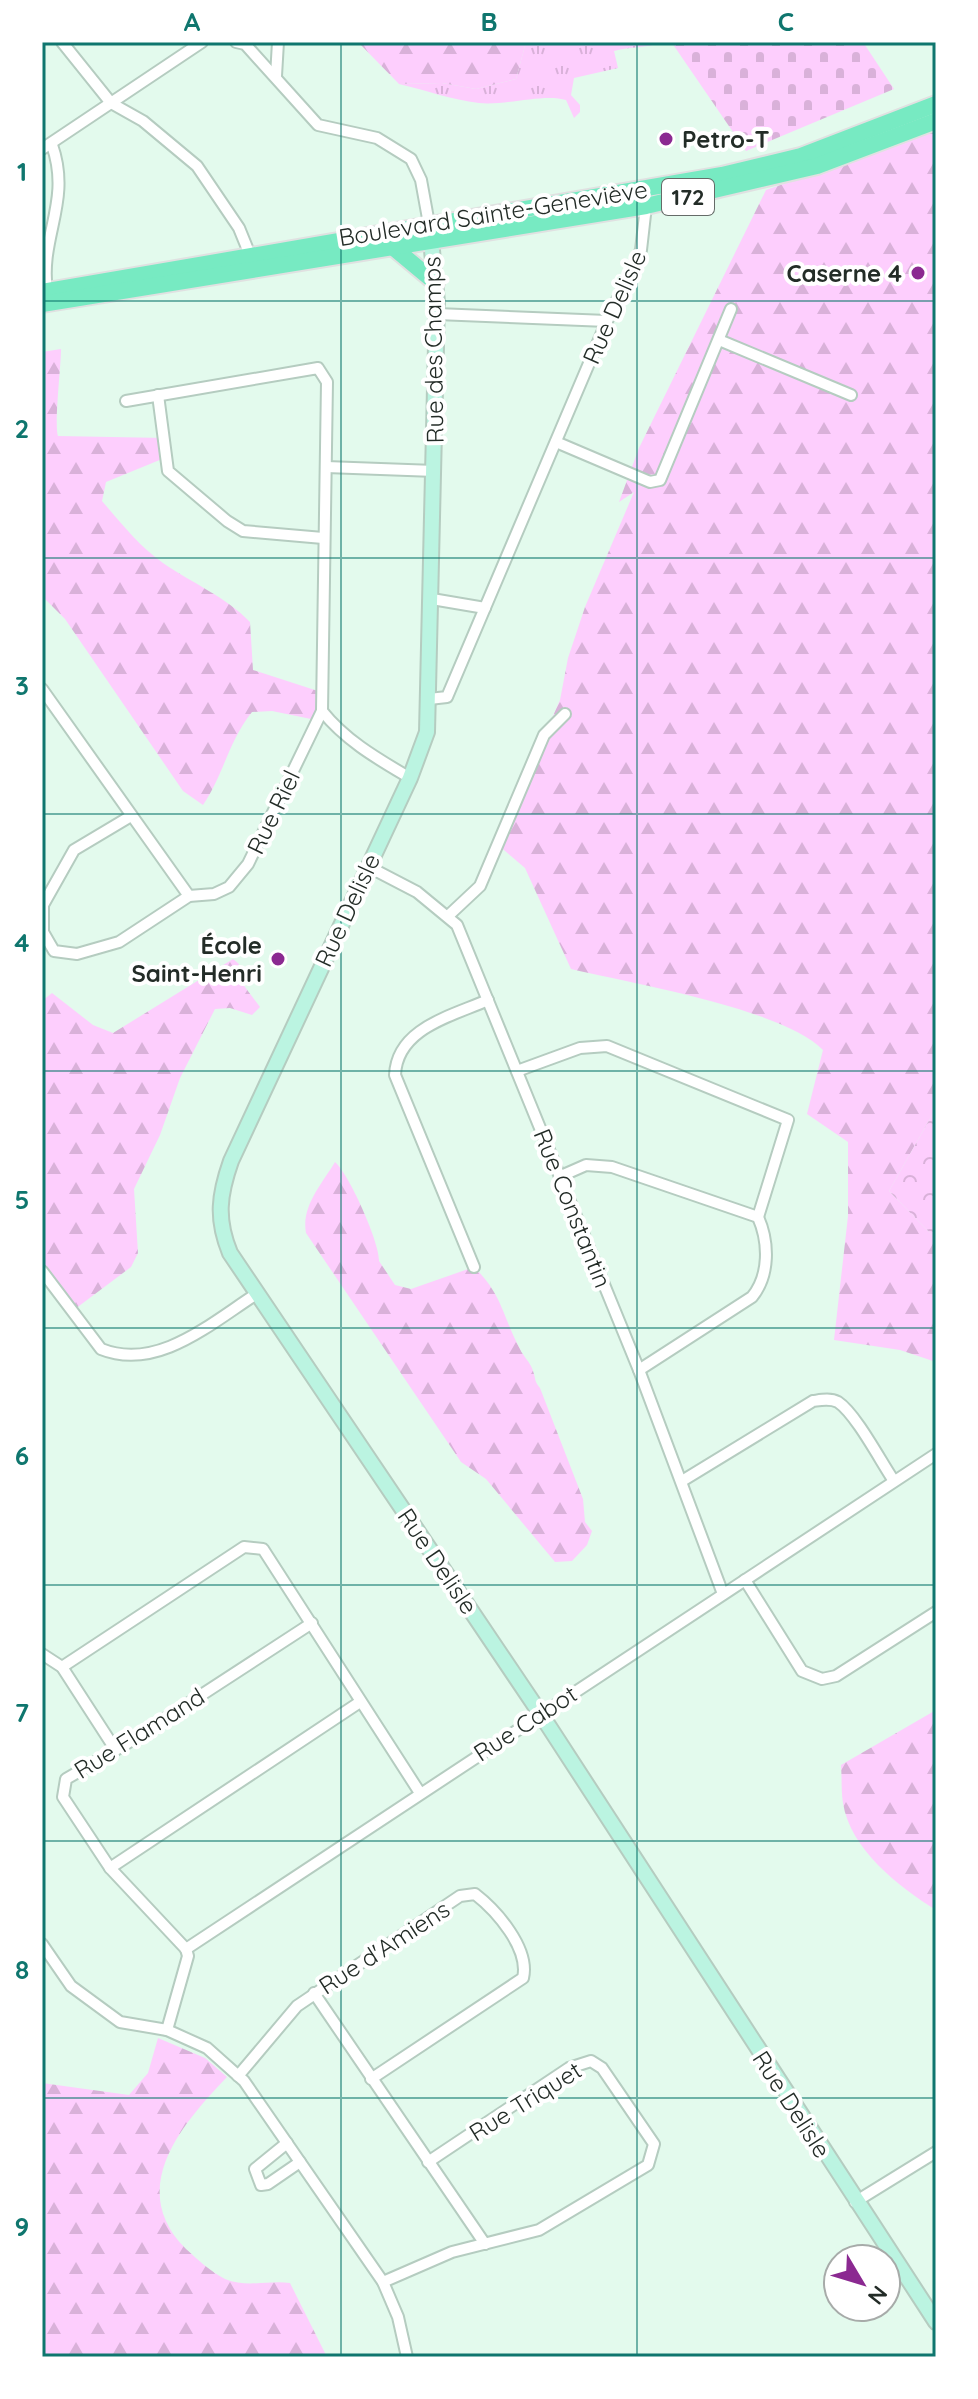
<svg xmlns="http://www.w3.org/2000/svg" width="978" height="2399" font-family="Quicksand,sans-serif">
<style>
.grass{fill:url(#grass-tufts)}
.forest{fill:url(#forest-firs)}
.cemetery{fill:url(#cemetery-stones)}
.park{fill:url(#park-crowns)}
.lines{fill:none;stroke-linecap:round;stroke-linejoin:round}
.street-casing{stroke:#b5ccc0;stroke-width:14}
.secondary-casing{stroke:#b5ccc0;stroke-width:18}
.primary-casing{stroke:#e0e1e1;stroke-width:20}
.street{stroke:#fff;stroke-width:10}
.secondary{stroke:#bbf4e1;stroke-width:14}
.primary{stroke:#77eac2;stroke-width:16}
.grid{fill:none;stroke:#0f766e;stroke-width:2;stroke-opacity:0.55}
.poi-dot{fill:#8b2991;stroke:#fff;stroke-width:3}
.labels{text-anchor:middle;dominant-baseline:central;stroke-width:8;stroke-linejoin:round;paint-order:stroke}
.shield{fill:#fff;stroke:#656b68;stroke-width:2}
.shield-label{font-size:22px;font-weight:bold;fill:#232c27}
.poi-label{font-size:24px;font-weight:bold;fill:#232c27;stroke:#fff;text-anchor:end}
.street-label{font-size:24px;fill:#232c27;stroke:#fff}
.neatline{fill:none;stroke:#0f766e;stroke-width:3}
.grid-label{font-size:26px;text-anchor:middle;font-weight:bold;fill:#0f766e}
</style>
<defs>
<pattern id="grass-tufts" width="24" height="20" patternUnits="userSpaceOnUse" patternTransform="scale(2)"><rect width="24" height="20" fill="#fdcefd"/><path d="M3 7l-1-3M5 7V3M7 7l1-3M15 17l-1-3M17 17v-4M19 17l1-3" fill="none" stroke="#d9b1d9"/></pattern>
<pattern id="forest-firs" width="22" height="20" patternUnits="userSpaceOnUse" patternTransform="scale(2)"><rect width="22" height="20" fill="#fdcefd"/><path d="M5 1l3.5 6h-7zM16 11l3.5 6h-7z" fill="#d9b1d9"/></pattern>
<pattern id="cemetery-stones" width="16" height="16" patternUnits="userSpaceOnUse" patternTransform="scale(2)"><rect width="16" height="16" fill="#fdcefd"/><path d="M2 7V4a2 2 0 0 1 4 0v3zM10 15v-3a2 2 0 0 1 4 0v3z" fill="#d9b1d9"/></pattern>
<pattern id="park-crowns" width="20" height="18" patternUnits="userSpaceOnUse" patternTransform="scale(2)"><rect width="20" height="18" fill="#fdcefd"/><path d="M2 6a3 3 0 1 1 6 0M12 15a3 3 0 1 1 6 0" fill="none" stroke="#d9b1d9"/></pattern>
</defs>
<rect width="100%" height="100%" fill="#e3faed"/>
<path class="grass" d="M526,42h136c-17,7 -31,4 -48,9l4,17 -44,10 -3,17 9,10v7l-6,6 -8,-18c-22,-7 -61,6 -87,3 -27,-3 -54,-13 -80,-19l43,-1 34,6 40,-10z"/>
<g class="forest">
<path d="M358,42h168l-10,37 -40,10 -34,-6 -43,1z"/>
<path d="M936,131v977l-47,83 47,48v123l-36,-12 -66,-10 14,-124v-74l-41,-28 16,-64c-39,-41 -193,-67 -252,-81l-46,-101 -28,-24 63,-144 8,-42 17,-51 49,-115 -15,10 20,-54 127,-258z"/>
<path d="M61,349c0,18 -7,76 -3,87l108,2 1,19 -61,25 -4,19c19,22 37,45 61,62 29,20 63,34 87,59l3,48 68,22 -5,28 -44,-9 -20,1c-24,30 -28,62 -49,93l-20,-14 -118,-172 -23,-23v-244z"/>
<path d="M233,959l6,5 -3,11 24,32 -8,8 -22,-7 -15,1 -35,69 -20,57 -26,54 4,64 -7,14 -60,45 -29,-40v-271l10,-8 41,32 20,8z"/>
<path d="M335,1162c14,12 45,81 44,99l16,24 16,4 63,-22c29,28 29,51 46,82 3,7 11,14 13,22 3,8 1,10 7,17l43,111 2,23 7,9 -5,14 -15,16 -17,1 -69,-83 -25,-17 -155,-229c-5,-27 16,-49 29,-71z"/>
<path d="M936,1710v200c-37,-23 -86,-61 -93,-107 -2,-12 -1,-25 -2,-38z"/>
<path d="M158,2038l47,20 22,19c-46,48 -101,112 -41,172 11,10 25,23 39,30 22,9 43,1 65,4l37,74h-285v-274l87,12 19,-22z"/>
</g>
<path class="cemetery" d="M863,42l31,47 -148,62 -74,-108z"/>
<path class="park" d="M936,1108v131l-47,-48z"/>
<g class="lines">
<defs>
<g id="street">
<path d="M62,42l49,61 32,18 54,45 42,62 11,27"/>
<path d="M236,42l9,2 73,81 59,13 34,21 10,21 8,44"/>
<path d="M276,76l2,-34"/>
<path d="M42,149l160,-107"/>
<path d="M47,291c-8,-54 25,-89 5,-146"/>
<path d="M437,314l170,7"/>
<path d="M719,340l132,55"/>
<path d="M158,395l10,76 59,50 16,10 80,7"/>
<path d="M126,401l192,-33 9,14 -5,329 -74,153 -19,23 -15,7 -25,2 -70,46 -42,12 -23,-3 -11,-19v-27l31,-55 57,-34"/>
<path d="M556,442l94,40 10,-2 71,-171"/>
<path d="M326,467l109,4"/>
<path d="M432,599l53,9"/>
<path d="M42,689l147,207"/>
<path d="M429,699l18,-2 160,-376 34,-71 5,-44"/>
<path d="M322,711c24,30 56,48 88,67"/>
<path d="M367,866l50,26 40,33 182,445 84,224"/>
<path d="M448,916l32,-30 64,-151 21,-21"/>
<path d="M517,1071l63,-23 27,-2 181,74 -30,97"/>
<path d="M561,1176l25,-11 26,2 146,50"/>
<path d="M474,1267l-79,-192c2,-47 57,-59 93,-75"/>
<path d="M42,1271l59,78c57,23 111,-27 157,-56"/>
<path d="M639,1370l113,-73c18,-22 17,-55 6,-80"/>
<path d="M682,1481l131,-80c8,-1 17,-3 25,1 18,12 43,60 56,79"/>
<path d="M745,1580l57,91 20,8 14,-3 100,-64"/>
<path d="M42,1654l20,13 53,82"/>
<path d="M62,1667l182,-120 19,2 157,244"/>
<path d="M110,1868l250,-166"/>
<path d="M42,1944l29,42 49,36 47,8 40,18 37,33 139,201 15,35 9,40"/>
<path d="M186,1949l750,-495"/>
<path d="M186,1949l-76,-81 -47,-71 3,-18 60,-35 186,-121"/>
<path d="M314,1993l171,251"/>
<path d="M167,2030l21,-74 -2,-7"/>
<path d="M238,2076l59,-70 163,-110 15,-2c22,17 55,55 48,84l-152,101"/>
<path d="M287,2143l-32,26 6,16 7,-1 32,-22"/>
<path d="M855,2202l81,-50"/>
<path d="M383,2282l69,-30 87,-22 109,-65 6,-21 -52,-76 -11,-7 -22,7 -141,94"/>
</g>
<path id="secondary" d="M430,230l7,72 -10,430 -17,46 -179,383c-12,34 -15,58 -1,92l314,466 392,603"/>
<g id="primary">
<path d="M394,248l42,35"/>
<path d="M42,292l680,-117 79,-19 135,-52"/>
<path d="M42,304l604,-98 171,-40 119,-45"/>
</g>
</defs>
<use href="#street" class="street-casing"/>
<use href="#secondary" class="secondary-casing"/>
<use href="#primary" class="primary-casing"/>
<use href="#street" class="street"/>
<use href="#secondary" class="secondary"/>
<use href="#primary" class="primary"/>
</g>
<path class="grid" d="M341,42v2315M637,42v2315M42,301h894M42,558h894M42,814h894M42,1071h894M42,1328h894M42,1585h894M42,1841h894M42,2098h894"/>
<g class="poi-dot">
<circle cx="666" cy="139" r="8"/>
<circle cx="918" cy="273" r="8"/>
<circle cx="278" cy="959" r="8"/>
</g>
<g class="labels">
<rect class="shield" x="662" y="179" width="52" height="36" rx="6"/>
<g class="shield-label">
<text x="688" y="197">172</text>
</g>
<g class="poi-label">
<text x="682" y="139" text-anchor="start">Petro-T</text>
<text x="902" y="273">Caserne 4</text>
<text x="262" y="945">École<tspan x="262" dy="28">Saint-Henri</tspan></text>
</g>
<g class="street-label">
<text transform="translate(493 213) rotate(-9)">Boulevard Sainte-Geneviève</text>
<text transform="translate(614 307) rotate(-66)">Rue Delisle</text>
<text transform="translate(433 350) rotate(-91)">Rue des Champs</text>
<text transform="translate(273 812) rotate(-64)">Rue Riel</text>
<text transform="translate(347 910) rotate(-65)">Rue Delisle</text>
<text transform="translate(573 1208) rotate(68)">Rue Constantin</text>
<text transform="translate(438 1561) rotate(56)">Rue Delisle</text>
<text transform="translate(525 1723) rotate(-33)">Rue Cabot</text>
<text transform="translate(139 1733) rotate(-32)">Rue Flamand</text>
<text transform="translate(384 1947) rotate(-33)">Rue d'Amiens</text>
<text transform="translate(525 2101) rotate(-32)">Rue Triquet</text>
<text transform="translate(792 2104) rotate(57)">Rue Delisle</text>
</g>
</g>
<rect width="978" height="2399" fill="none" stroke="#ffffff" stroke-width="88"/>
<g transform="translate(862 2283) rotate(128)"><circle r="38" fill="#ffffff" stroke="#a7aba9" stroke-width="2"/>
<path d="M0-6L14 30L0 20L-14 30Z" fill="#8b2991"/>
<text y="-12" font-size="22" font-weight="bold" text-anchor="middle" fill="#232c27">N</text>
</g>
<rect x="44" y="44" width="890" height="2311" class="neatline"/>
<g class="grid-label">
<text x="192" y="31">A</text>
<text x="489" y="31">B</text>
<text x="786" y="31">C</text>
<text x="22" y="181">1</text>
<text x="22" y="438">2</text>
<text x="22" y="695">3</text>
<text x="22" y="952">4</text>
<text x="22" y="1209">5</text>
<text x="22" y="1465">6</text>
<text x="22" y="1722">7</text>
<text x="22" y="1979">8</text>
<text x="22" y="2236">9</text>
</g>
</svg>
